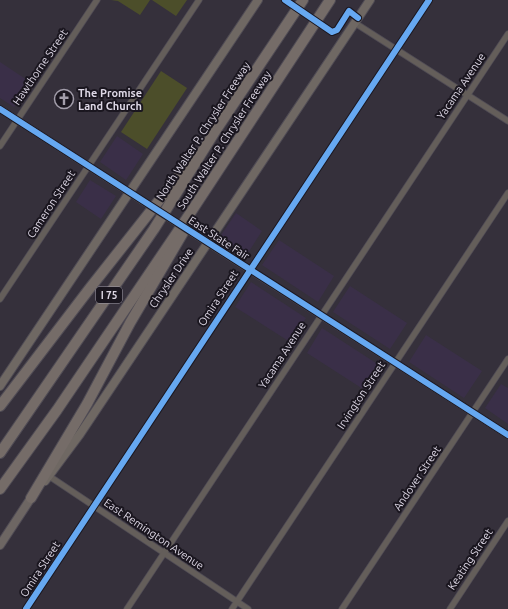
<svg xmlns="http://www.w3.org/2000/svg" width="508" height="609" font-family="Ubuntu,sans-serif">
<style>
.built{fill:#3a2f48}
.green{fill:#4c4e2a}
.lines{fill:none;stroke-linecap:round;stroke-linejoin:round}
.minor-casing{stroke:#504c55;stroke-width:7}
.tertiary-casing{stroke:#504c55;stroke-width:8}
.secondary-casing{stroke:#504c55;stroke-width:10}
.primary-casing{stroke:#504c55;stroke-width:10}
.motorway-casing{stroke:#504c55;stroke-width:12}
.minor{stroke:#645e5a;stroke-width:5.5}
.tertiary{stroke:#645e5a;stroke-width:7}
.secondary{stroke:#6f6863;stroke-width:8}
.primary{stroke:#6d6663;stroke-width:8}
.motorway{stroke:#756c68;stroke-width:10}
.tertiary-bridge-casing{stroke:#504c55;stroke-width:8;stroke-linecap:butt}
.tertiary-bridge{stroke:#645e5a;stroke-width:7}
.cycleway-casing{stroke:#1a161f;stroke-width:8}
.cycleway{stroke:#66a8f1;stroke-width:6}
.labels{text-anchor:middle;dominant-baseline:central;stroke-width:4;stroke-linejoin:round;paint-order:stroke}
.shield{fill:#1a161f;stroke:#a29daa;stroke-width:1}
.shield-label{font-size:10px;font-weight:bold;fill:#ddd7e5}
.street-label{font-size:11px;fill:#ddd7e5;stroke:#1a161f}
.poi-label{font-size:11px;font-weight:bold;fill:#ddd7e5;stroke:#1a161f;text-anchor:start}
</style>
<rect width="100%" height="100%" fill="#35303b"/>
<g class="built">
<path d="M0,62l30,20 -16,25 -14,-9z"/>
<path d="M117,136l26,18 -17,26 -26,-18z"/>
<path d="M90,180l26,16 -15,23 -25,-17z"/>
<path d="M236,213l26,18 -16,25 -27,-18z"/>
<path d="M279,240l55,36 -16,26 -56,-37z"/>
<path d="M251,282l55,36 -16,24 -55,-35z"/>
<path d="M350,286l57,37 -17,26 -57,-37z"/>
<path d="M322,328l57,37 -16,24 -56,-36z"/>
<path d="M426,335l56,36 -18,27 -55,-36z"/>
<path d="M501,384l7,4v36l-23,-16z"/>
</g>
<g class="green">
<path d="M111,0h39l-10,15 -22,-14z"/>
<path d="M152,0h35l-11,16z"/>
<path d="M161,71l26,17 -40,61 -26,-17z"/>
</g>
<g class="lines">
<defs>
<g id="minor">
<path d="M355,23l153,98"/>
<path d="M0,146l97,-146"/>
<path d="M0,299l199,-299"/>
<path d="M49,476l199,133"/>
<path d="M26,609l403,-609"/>
<path d="M127,609l381,-575"/>
<path d="M232,609l276,-416"/>
<path d="M342,609l166,-250"/>
<path d="M450,609l58,-88"/>
</g>
<g id="tertiary">
<path d="M0,109l141,91"/>
<path d="M194,234l314,201"/>
</g>
<g id="secondary">
<path d="M0,386l258,-386"/>
<path d="M45,481l35,-47 290,-434"/>
</g>
<path id="primary" d="M0,545l31,-47"/>
<g id="motorway">
<path d="M0,406l90,-118 101,-128"/>
<path d="M0,453l154,-224 60,-96 89,-133"/>
<path d="M0,489l57,-79 132,-195 141,-215"/>
<path d="M31,498l56,-94 43,-81 54,-92"/>
</g>
</defs>
<use href="#minor" class="minor-casing"/>
<use href="#tertiary" class="tertiary-casing"/>
<use href="#secondary" class="secondary-casing"/>
<use href="#primary" class="primary-casing"/>
<use href="#motorway" class="motorway-casing"/>
<use href="#minor" class="minor"/>
<use href="#tertiary" class="tertiary"/>
<use href="#secondary" class="secondary"/>
<use href="#primary" class="primary"/>
<use href="#motorway" class="motorway"/>
<defs>
<path id="tertiary-bridge" d="M141,200l53,34"/>
</defs>
<use href="#tertiary-bridge" class="tertiary-bridge-casing"/>
<use href="#tertiary-bridge" class="tertiary-bridge"/>
<defs>
<g id="cycleway">
<path d="M285,0l47,32 5,-2 12,-19 9,7"/>
<path d="M0,109l508,326"/>
<path d="M26,609l403,-609"/>
</g>
</defs>
<use href="#cycleway" class="cycleway-casing"/>
<use href="#cycleway" class="cycleway"/>
</g>
<defs>
<symbol id="church-ring" viewBox="-11 -11 22 22"><circle r="9.5" fill="#1a161f" stroke="#a29daa" stroke-width="1.5"/><path d="M-1.2-6h2.4v3.5h3.3v2.4h-3.3V6h-2.4V-.1h-3.3v-2.4h3.3Z" fill="#a29daa"/></symbol>
</defs>
<g fill-rule="evenodd">
<use href="#church-ring" x="53" y="88" width="22" height="22"/>
</g>
<g class="labels">
<rect class="shield" x="96" y="287" width="26" height="16" rx="3"/>
<g class="shield-label">
<text x="109" y="295">I 75</text>
</g>
<g class="street-label">
<text transform="translate(40 67) rotate(-56)">Hawthorne Street</text>
<text transform="translate(461 86) rotate(-56)">Yacama Avenue</text>
<text transform="translate(203 131) rotate(-57)">North Walter P. Chrysler Freeway</text>
<text transform="translate(224 140) rotate(-57)">South Walter P. Chrysler Freeway</text>
<text transform="translate(51 204) rotate(-57)">Cameron Street</text>
<text transform="translate(219 238) rotate(33)">East State Fair</text>
<text transform="translate(171 278) rotate(-56)">Chrysler Drive</text>
<text transform="translate(218 298) rotate(-57)">Omira Street</text>
<text transform="translate(282 355) rotate(-57)">Yacama Avenue</text>
<text transform="translate(361 395) rotate(-57)">Irvington Street</text>
<text transform="translate(417 478) rotate(-56)">Andover Street</text>
<text transform="translate(154 534) rotate(34)">East Remington Avenue</text>
<text transform="translate(470 559) rotate(-56)">Keating Street</text>
<text transform="translate(40 569) rotate(-57)">Omira Street</text>
</g>
<g class="poi-label">
<text x="78" y="93">The Promise<tspan x="78" dy="13">Land Church</tspan></text>
</g>
</g>
</svg>
